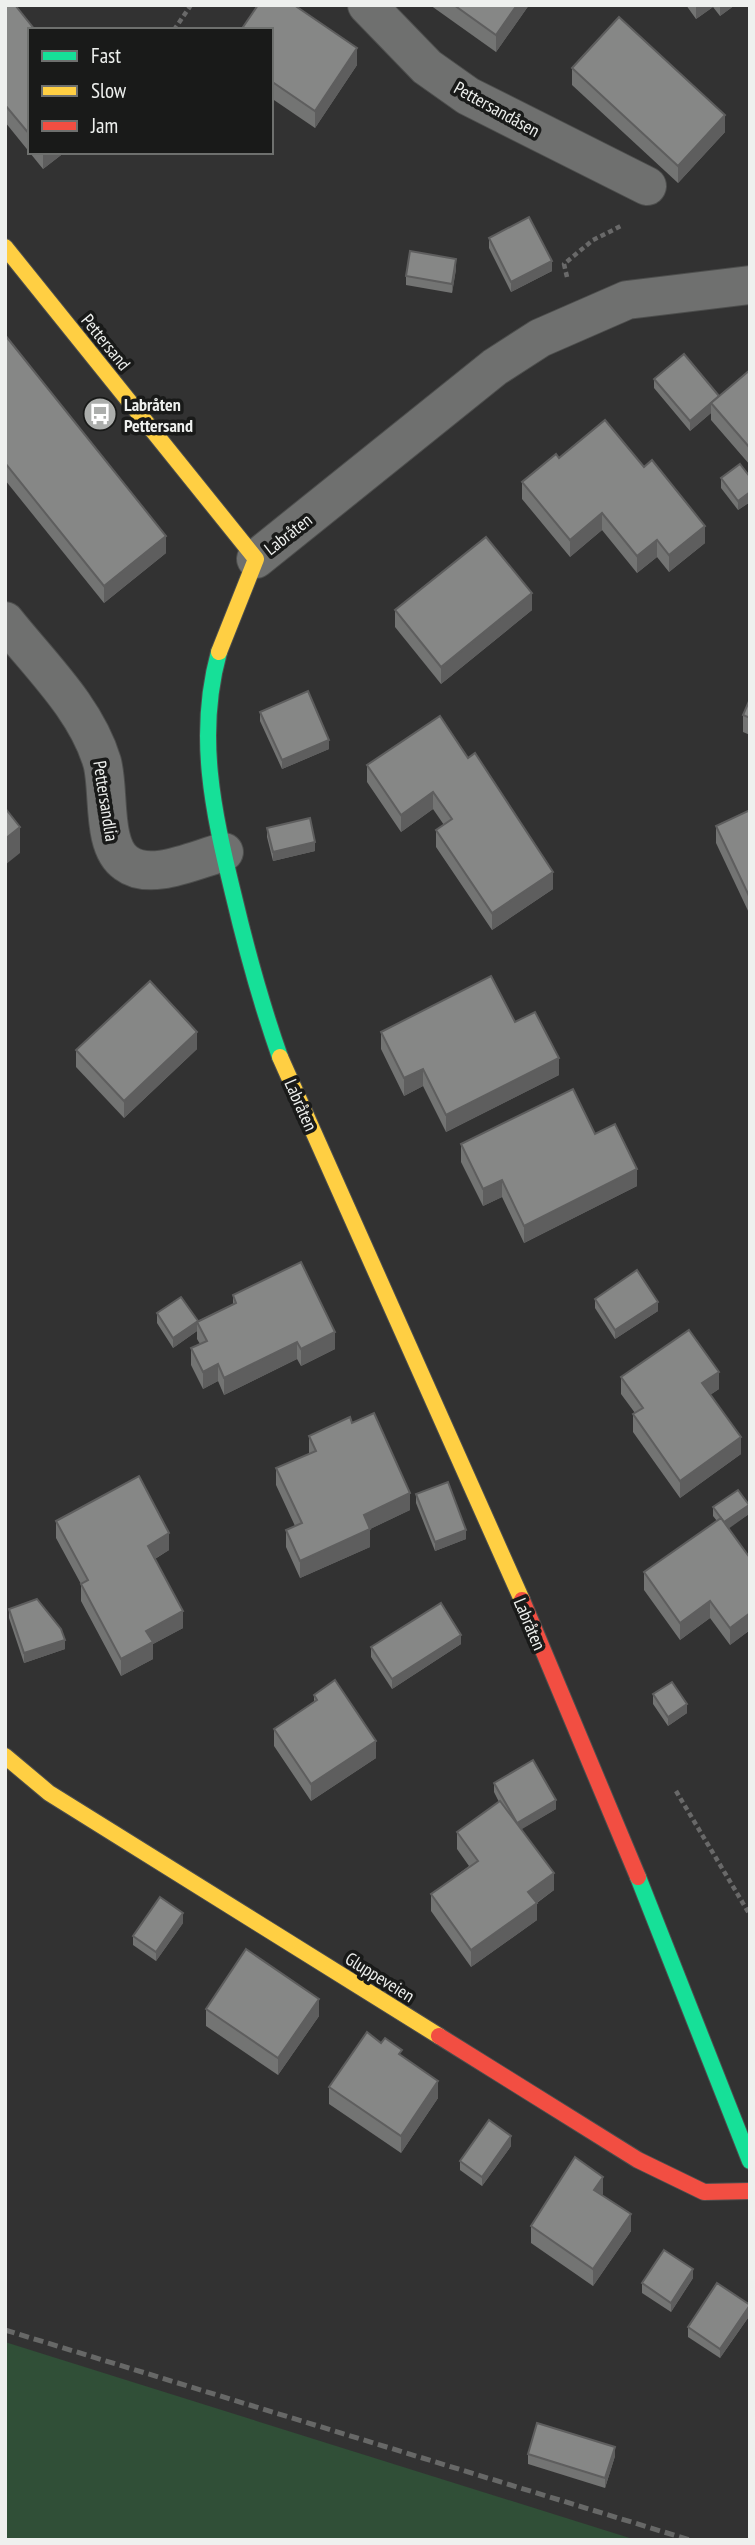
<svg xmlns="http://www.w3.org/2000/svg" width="755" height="2545" font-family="'PT Sans Narrow',sans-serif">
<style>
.green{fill:#304f37}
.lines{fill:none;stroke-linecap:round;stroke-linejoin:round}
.street-casing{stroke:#4d4e4d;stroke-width:40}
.fast-casing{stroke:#4d4e4d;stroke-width:18}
.slow-casing{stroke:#4d4e4d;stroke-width:18}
.jam-casing{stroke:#4d4e4d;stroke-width:18}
.path{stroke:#696969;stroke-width:4.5;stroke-dasharray:5 3.5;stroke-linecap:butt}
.street{stroke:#6f706f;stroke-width:38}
.fast{stroke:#16e098;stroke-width:16}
.slow{stroke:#ffcf43;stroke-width:16}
.jam{stroke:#f24e42;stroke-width:16}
.rail{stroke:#676867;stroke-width:5;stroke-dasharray:10 5;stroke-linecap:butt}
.wall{fill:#737473}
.shaded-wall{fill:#5e5e5e}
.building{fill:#868786;stroke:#5e5e5e;stroke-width:2}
.labels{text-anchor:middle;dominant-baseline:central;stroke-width:7;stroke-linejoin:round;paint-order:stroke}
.street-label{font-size:18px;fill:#eef0ee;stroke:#191a19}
.poi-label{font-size:18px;font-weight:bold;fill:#eef0ee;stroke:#191a19;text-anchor:start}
</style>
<rect width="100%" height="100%" fill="#323232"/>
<path class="green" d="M5,2342l631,198h-631z"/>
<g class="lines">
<defs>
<g id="street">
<path d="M367,5l60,62 41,29 179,90"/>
<path d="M256,559l239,-192 45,-29 87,-38 123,-15"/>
<path d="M5,621c34,43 81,87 97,141 8,28 -1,84 24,101 25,19 70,-4 98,-11"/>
</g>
<g id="fast">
<path d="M219,652c-23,83 -6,159 14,241 13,55 28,110 47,164"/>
<path d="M638,1877l112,284"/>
</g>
<g id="slow">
<path d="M5,247l251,312 -37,93"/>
<path d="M280,1057l242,543"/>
<path d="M5,1756l44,37 390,243"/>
</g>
<g id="jam">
<path d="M522,1600l116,277"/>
<path d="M439,2036l199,124 66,32 46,-1"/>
</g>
</defs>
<use href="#street" class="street-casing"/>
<use href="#fast" class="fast-casing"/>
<use href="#slow" class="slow-casing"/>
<use href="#jam" class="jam-casing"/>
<g class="path">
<path d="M174,30l17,-25"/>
<path d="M567,277l-3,-13 29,-24 28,-14"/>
<path d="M676,1791l74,124"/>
</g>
<use href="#street" class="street"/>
<use href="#fast" class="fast"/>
<use href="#slow" class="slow"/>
<use href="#jam" class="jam"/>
<path class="rail" d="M5,2330l685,210"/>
</g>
<g class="wall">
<path d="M5,5l25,25v122h35l-22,17 -38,-47z"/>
<path d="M430,5h99l-33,47z"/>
<path d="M686,5h49l-15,11 -7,-9 -17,12z"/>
<path d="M271,30l86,35 -42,63 -44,-30z"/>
<path d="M572,68l153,64 -47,51 -106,-98z"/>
<path d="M489,238l63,33 -41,21 -22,-44z"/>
<path d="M456,269l-4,24 -46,-8v-9z"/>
<path d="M5,335l161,218 -62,50 -99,-123z"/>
<path d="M750,370v95l-39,-45v-7l-21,18 -36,-43v-9l65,17z"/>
<path d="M559,458l146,85 -36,29 -12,-15 -20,16 -35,-43 -32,27 -48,-58v-17z"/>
<path d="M750,477v25l-12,8 -17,-22v-10z"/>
<path d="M395,610h137l-91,74 -46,-57z"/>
<path d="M750,699v36l-7,-3v-17z"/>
<path d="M260,712l69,37 -47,20 -22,-48z"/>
<path d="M440,716l113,173 -61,41 -56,-83v-17l8,-5 -11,-16 -32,23 -34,-50v-17z"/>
<path d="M750,810v105l-34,-72v-17z"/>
<path d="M267,828l48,23 -42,10 -6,-24z"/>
<path d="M515,1022l44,53 -113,57 -23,-46 -19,10 -23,-47v-17z"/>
<path d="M197,1049l-73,69 -48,-51v-17z"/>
<path d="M595,1134l42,52 -113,57 -22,-46 -19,9 -22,-44v-18z"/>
<path d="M233,1295l102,54 -34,17 -4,-7 -73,36 -6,-14 -15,8 -12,-24v-17l9,-4 -3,-5v-8l-24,17 -16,-25v-10l41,8 35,-17z"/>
<path d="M595,1299l63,12 -43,28 -20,-31z"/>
<path d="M621,1377l98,12 -9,6 31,59 -61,44 -47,-66v-18l2,-1 -14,-19z"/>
<path d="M352,1423l58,87 -40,19v18l-70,31 -14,-31v-17l9,-4 -19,-41v-17l33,-14v-18z"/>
<path d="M416,1494l50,45 -31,12 -19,-48z"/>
<path d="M713,1507l36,7 -21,14 22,30v72l-20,15 -20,-27 -30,22 -36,-50v-18l73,-51 -4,-5z"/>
<path d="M56,1521l113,29 -14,9 28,69 -30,16v15l-32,17 -40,-75v-17l-25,-46z"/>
<path d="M9,1609l56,40 -41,14 -15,-45z"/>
<path d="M461,1644l-69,45 -21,-32v-10z"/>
<path d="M653,1694l34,19 -19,13 -15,-22z"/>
<path d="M314,1695l62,63 -65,43 -37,-55v-17l40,-27z"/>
<path d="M494,1783l62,26 -35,20 33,61 -17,13v17l-66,47 -40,-56v-17l38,-28 -12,-17v-17l42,-30 -5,-10z"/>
<path d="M183,1923l-27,38 -23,-16v-9z"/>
<path d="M206,2009l113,7 -41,59 -72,-49z"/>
<path d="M402,2057l36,41 -37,55 -72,-49v-17z"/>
<path d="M511,2146l-29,40 -22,-16v-9z"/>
<path d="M603,2194l-1,1 29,36 -38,55 -62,-43v-17z"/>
<path d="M693,2278l-22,34 -29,-19v-10z"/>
<path d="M750,2305v10l-30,43 -32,-21v-10z"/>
<path d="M528,2454l87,2 -10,32 -77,-24z"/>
</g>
<g class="shaded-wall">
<path d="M517,5h12l-33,47v-17z"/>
<path d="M696,5h17v2l-17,12z"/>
<path d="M720,5h15l-15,11z"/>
<path d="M357,48v17l-42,63v-17z"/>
<path d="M725,115v17l-47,51v-17z"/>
<path d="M43,152h22l-22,17z"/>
<path d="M456,259v10l-4,24v-9z"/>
<path d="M552,261v10l-41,21v-10z"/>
<path d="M711,403v10l-21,18v-10z"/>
<path d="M750,492v10l-12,8v-9z"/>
<path d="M602,513v17l-32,27v-17z"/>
<path d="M705,526v17l-36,29v-17z"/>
<path d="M166,536v17l-62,50v-17z"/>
<path d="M657,540v17l-20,16v-17z"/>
<path d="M532,593v17l-91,74v-17z"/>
<path d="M329,740v9l-47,20v-9z"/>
<path d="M7,775v26l-2,1v-26z"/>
<path d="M433,792v17l-32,23v-17z"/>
<path d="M20,827v26l-15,12v-26z"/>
<path d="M315,842v9l-42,10v-9z"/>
<path d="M553,872v17l-61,41v-17z"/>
<path d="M197,1032v17l-73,69v-17z"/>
<path d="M559,1058v17l-113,57v-17z"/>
<path d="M423,1069v17l-19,10v-18z"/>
<path d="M637,1169v17l-113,57v-17z"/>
<path d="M502,1180v17l-19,9v-17z"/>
<path d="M658,1302v9l-43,28v-9z"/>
<path d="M197,1322v9l-24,17v-10z"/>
<path d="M335,1332v17l-34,17v-17z"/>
<path d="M297,1342v17l-73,36v-17z"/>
<path d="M218,1364v17l-15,8v-17z"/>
<path d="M719,1372v17l-17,11v-17z"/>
<path d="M741,1437v17l-61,44v-17z"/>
<path d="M410,1493v17l-46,22v-17z"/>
<path d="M749,1505v9l-25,18v-10z"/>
<path d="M370,1529v18l-70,31v-17z"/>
<path d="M466,1530v9l-31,12v-9z"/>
<path d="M169,1533v17l-21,13v-17z"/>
<path d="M710,1601v17l-30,22v-17z"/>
<path d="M183,1611v17l-30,16v15l-32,17v-17l25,-28z"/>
<path d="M750,1613v17l-20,15v-17z"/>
<path d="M461,1635v9l-69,45v-10z"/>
<path d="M65,1640v9l-41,14v-10z"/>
<path d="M687,1704v9l-19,13v-9z"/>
<path d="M376,1741v17l-65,43v-17z"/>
<path d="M556,1800v9l-39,23v-9z"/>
<path d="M554,1873v17l-26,19v-17z"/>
<path d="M537,1903v17l-66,47v-17z"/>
<path d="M183,1913v10l-27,38v-9z"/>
<path d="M319,1999v17l-41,59v-17z"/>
<path d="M438,2081v17l-37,55v-17z"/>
<path d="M511,2136v10l-29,40v-9z"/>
<path d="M603,2177v17l-9,13v-17z"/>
<path d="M631,2214v17l-38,55v-17z"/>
<path d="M693,2269v9l-22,34v-9z"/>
<path d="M750,2305v10l-30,43v-9z"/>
<path d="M615,2447v9l-10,32v-10z"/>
</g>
<g class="building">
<path d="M5,5h10l20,25h-5v105l-25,-30z"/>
<path d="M258,5h36l63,43 -42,63 -44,-30v-51h-30z"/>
<path d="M454,5h63l-21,30z"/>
<path d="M619,17l106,98 -47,51 -106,-98z"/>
<path d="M529,217l23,44 -41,21 -22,-44z"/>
<path d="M410,251l46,8 -4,25 -46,-8z"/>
<path d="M5,335l161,201 -62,50 -99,-123z"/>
<path d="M684,354l35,42 -29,25 -36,-42z"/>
<path d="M750,370v78l-39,-45z"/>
<path d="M605,420l39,47 8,-7 53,66 -36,29 -12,-15 -20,16 -35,-43 -32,27 -48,-58 34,-28 3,4z"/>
<path d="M740,464l10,13v15l-12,9 -17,-23z"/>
<path d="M486,537l46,56 -91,74 -46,-57z"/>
<path d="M308,691l21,49 -47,20 -22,-48z"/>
<path d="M750,699v19l-7,-3z"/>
<path d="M440,716l28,42 7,-5 78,119 -61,41 -56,-83 16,-11 -19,-27 -32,23 -34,-50z"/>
<path d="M5,808l15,19 -15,12z"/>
<path d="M750,810v88l-34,-72z"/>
<path d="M310,818l5,24 -42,10 -6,-24z"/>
<path d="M491,976l24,46 20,-10 24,46 -113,57 -23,-46 -19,9 -23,-46z"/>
<path d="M150,981l47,51 -73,69 -48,-51z"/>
<path d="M573,1089l22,45 20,-10 22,45 -113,57 -22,-46 -19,9 -22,-45z"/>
<path d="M301,1262l34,70 -34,17 -4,-7 -73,36 -6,-14 -15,8 -12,-24 16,-7 -10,-19 39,-19 -3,-8z"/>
<path d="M637,1270l21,32 -43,28 -20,-31z"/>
<path d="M181,1297l17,24 -25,17 -16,-25z"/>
<path d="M689,1330l30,42 -17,11 39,54 -61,44 -47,-67 10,-6 -22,-31z"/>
<path d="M374,1413l36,80 -46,22 6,14 -70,32 -14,-31 16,-7 -26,-55 40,-17 -7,-15 41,-19 2,6z"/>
<path d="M139,1476l30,57 -21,13 35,65 -37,20 7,11 -32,17 -40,-75 7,-4 -32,-59z"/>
<path d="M448,1482l18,48 -31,12 -19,-48z"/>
<path d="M738,1490l11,15 -25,17 -11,-15z"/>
<path d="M721,1518l29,40v55l-20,15 -20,-27 -30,22 -36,-51z"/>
<path d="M37,1599l24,30 4,11 -41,13 -15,-44z"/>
<path d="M441,1603l20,32 -69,44 -21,-32z"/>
<path d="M335,1680l41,61 -65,43 -37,-55 43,-29 -3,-5z"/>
<path d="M672,1682l15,22 -19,13 -15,-23z"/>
<path d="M533,1760l23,40 -39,23 -23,-40z"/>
<path d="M500,1801l54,72 -26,19 9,11 -66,47 -40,-56 47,-33 -21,-29z"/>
<path d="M160,1897l23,16 -27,39 -23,-16z"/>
<path d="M246,1949l73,50 -41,59 -72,-49z"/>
<path d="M367,2032l14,11 4,-5 17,12 -3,4 39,27 -37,55 -72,-49z"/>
<path d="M489,2120l22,16 -29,41 -22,-16z"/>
<path d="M575,2157l28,20 -9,13 37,24 -38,55 -62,-43z"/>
<path d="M664,2250l29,19 -22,34 -29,-20z"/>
<path d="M717,2283l33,22 -30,44 -32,-22z"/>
<path d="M537,2423l78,24 -10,31 -77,-24z"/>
</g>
<defs>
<symbol id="bus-disc" viewBox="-11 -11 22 22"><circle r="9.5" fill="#acaeac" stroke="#191a19"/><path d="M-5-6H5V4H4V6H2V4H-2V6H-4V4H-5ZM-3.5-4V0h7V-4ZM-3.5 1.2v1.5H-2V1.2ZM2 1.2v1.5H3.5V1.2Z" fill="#fff"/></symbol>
</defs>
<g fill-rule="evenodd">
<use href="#bus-disc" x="81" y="395" width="38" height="38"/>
</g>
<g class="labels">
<g class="street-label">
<text transform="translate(497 109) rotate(29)">Pettersandåsen</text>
<text transform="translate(106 342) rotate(51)">Pettersand</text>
<text transform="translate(288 534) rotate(-38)">Labråten</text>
<text transform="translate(106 801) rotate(81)">Pettersandlia</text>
<text transform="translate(301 1105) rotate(66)">Labråten</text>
<text transform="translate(530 1624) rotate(67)">Labråten</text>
<text transform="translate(380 1977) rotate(32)">Gluppeveien</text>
</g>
<g class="poi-label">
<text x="124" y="404">Labråten<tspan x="124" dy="21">Pettersand</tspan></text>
</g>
</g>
<rect width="755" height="2545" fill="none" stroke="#eef0ee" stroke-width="14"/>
<rect x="28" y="28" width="245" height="126" fill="#191a19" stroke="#6e706e" stroke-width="2"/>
<rect x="42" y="51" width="35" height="10" fill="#16e098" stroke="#6e706e" stroke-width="2"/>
<text x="91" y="63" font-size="21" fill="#eef0ee">Fast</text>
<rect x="42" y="86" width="35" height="10" fill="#ffcf43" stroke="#6e706e" stroke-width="2"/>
<text x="91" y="98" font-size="21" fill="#eef0ee">Slow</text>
<rect x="42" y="121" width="35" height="10" fill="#f24e42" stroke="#6e706e" stroke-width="2"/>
<text x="91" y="133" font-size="21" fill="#eef0ee">Jam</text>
</svg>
